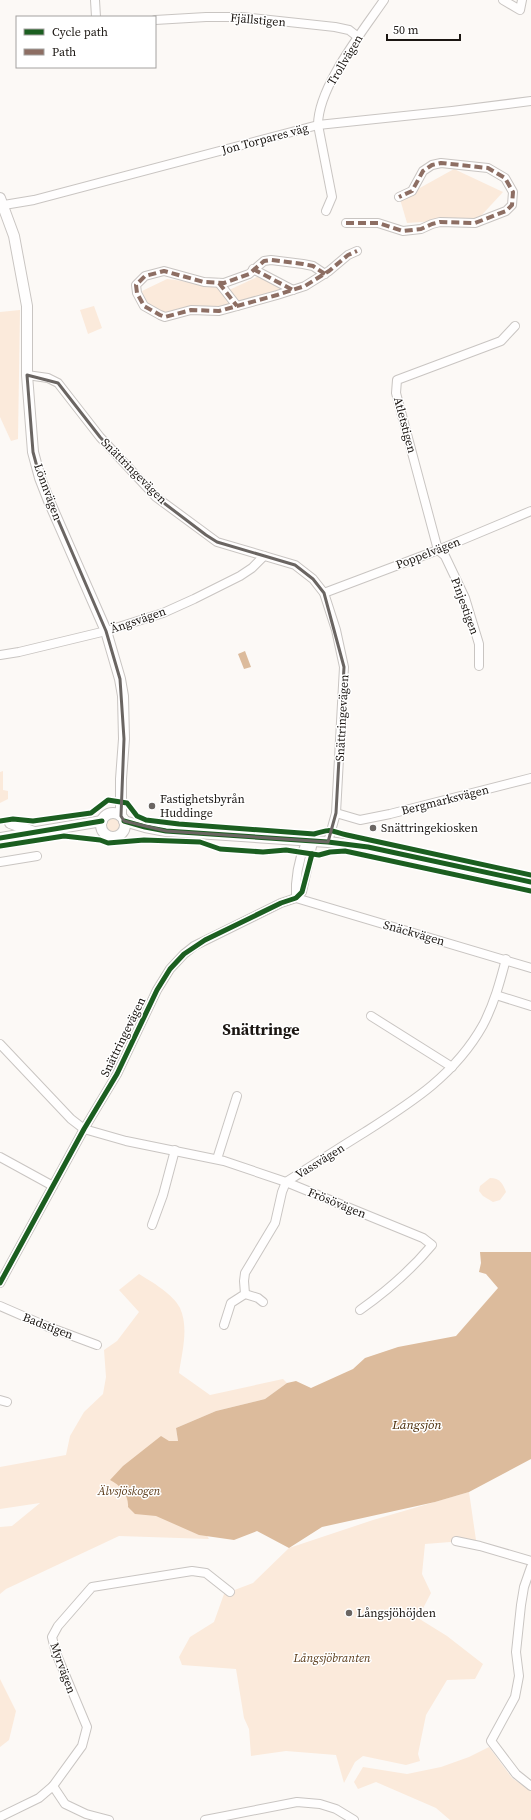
<svg xmlns="http://www.w3.org/2000/svg" width="531" height="1820" font-family="'Source Serif 4',serif">
<style>
.green{fill:#fbeadb}
.water{fill:#dcbb9c}
.lines{fill:none;stroke-linecap:round;stroke-linejoin:round}
.minor-casing{stroke:#c9c5c2;stroke-width:10}
.tertiary-casing{stroke:#c9c5c2;stroke-width:12}
.minor{stroke:#fffefe;stroke-width:8}
.tertiary{stroke:#fffefe;stroke-width:10}
.quiet{stroke:#8d6e63;stroke-width:4;stroke-dasharray:8 4;stroke-linecap:butt}
.cycleway-casing{stroke:#fff;stroke-width:8}
.cycleway{stroke:#1b5e20;stroke-width:5}
.marked{fill:none;stroke:#6a6562;stroke-width:3;stroke-linejoin:round}
.poi-dot{fill:#6a6562;stroke:#fff;stroke-width:1.5}
.labels{text-anchor:middle;dominant-baseline:central;stroke-width:3;stroke-linejoin:round;paint-order:stroke}
.street-label{font-size:12px;fill:#1b1612;stroke:#fff}
.poi-label{font-size:12px;fill:#1b1612;stroke:#fff;text-anchor:start}
.park-label{font-size:12px;font-style:italic;fill:#5a3a18;stroke:#fff}
.water-label{font-size:13px;font-style:italic;fill:#482905;stroke:#fff}
.district-label{font-size:16px;font-weight:bold;fill:#1b1612;stroke:#fff}
</style>
<rect width="100%" height="100%" fill="#fcf9f6"/>
<g class="green">
<path d="M454,169l49,23 -24,26 -72,5 -7,-24z"/>
<path d="M259,276l25,13 -44,14 -11,-13z"/>
<path d="M167,279c18,1 34,8 53,8l12,17 -59,10 -14,-1 -15,-11 -2,-11z"/>
<path d="M94,306l8,22 -14,6 -8,-24z"/>
<path d="M20,310l-2,129 -7,2 -11,-24v-105z"/>
<path d="M3,771v19l5,1v8l-8,4v-31z"/>
<circle cx="113" cy="825" r="9"/>
<path d="M490,1178c10,0 13,6 16,14l-6,8 -7,2 -10,-6 -4,-5 1,-5z"/>
<path d="M139,1274c13,8 34,20 41,34 9,20 2,44 -1,65l31,22 73,-16 4,4 -22,16 -49,12 -40,17 2,13h-9l6,41 34,57 -90,-3 -113,53 -6,5v-67l12,-1 28,-23 -40,6v-42l66,-12 4,-19 14,-24 19,-18 3,-17 -2,-27 13,-9 22,-29 -20,-22z"/>
<path d="M469,1492l7,48 -51,4 -3,30 9,19 -13,25 29,18 36,28 -8,15 -28,1 -21,35 -8,39 2,7 -14,4 -43,-9 -8,6 -11,21 -8,-28 -50,-4 -35,5 -2,-27 -5,-11 -8,-49 -54,-4 -3,-8 11,-20 24,-15 10,-28 29,-11 36,-35 84,-28z"/>
<path d="M0,1679l16,32 -7,29 -9,7z"/>
<path d="M489,1747l23,31 19,13v29h-81l-14,-12 -60,-26 -18,7 -4,-7 9,-15 44,7 34,-7 28,-10z"/>
</g>
<g class="water">
<path d="M245,651l6,16 -7,2 -6,-15z"/>
<path d="M480,1252h51v207l-62,33 -34,10 -113,25 -33,21 -32,-17 -23,9 -35,-5 -43,-19 -21,-2 -7,-7c1,-12 -8,-22 -18,-27l13,-14 38,-30 8,5h9l-2,-13 40,-17 49,-12 22,-16 9,-2 15,7 42,-19 12,-11 33,-11 58,-11 42,-48 -12,-14 -7,-2 2,-9z"/>
</g>
<g class="lines">
<defs>
<g id="minor">
<path d="M95,0l1,17"/>
<path d="M503,0l17,10 2,-10"/>
<path d="M155,20l51,-3h36l93,10 14,3 9,7"/>
<path d="M4,205l30,-5 284,-75 134,-14 79,-10"/>
<path d="M326,211l6,-14 -14,-72c0,-38 44,-93 66,-125"/>
<path d="M346,223h32l25,8 18,-2 11,-5 8,-2 35,1 31,-12 6,-6 1,-13 -8,-14 -17,-10 -47,-5 -9,2 -9,6 -11,20 -13,6"/>
<path d="M253,269l40,21"/>
<path d="M325,274l-12,-8 -10,-2 -32,-4 -7,1 -15,13 -25,9 -20,-1 -40,-11 -19,5 -9,9 1,8 7,13 16,9 5,2 26,-7 28,1 58,-16 28,-9 24,-15 19,-16 9,-4"/>
<path d="M219,283l18,23"/>
<path d="M27,375l21,3 10,5 42,54 56,60 61,45 78,23 18,14 11,14 12,37 8,37 -8,146 -8,29"/>
<path d="M324,593l114,-43 93,-39"/>
<path d="M0,655l19,-3 87,-21 57,-18 31,-14 46,-23 12,-8 12,-12"/>
<path d="M479,666v-22l-14,-46 -20,-42 -7,-6 -42,-157 1,-13 104,-39 14,-15"/>
<path d="M336,813l24,7 30,-6 141,-36"/>
<path d="M0,862l37,-6"/>
<path d="M296,898l235,70"/>
<path d="M296,898c-1,-18 3,-39 10,-56"/>
<path d="M496,995l35,11"/>
<path d="M371,1016l81,51"/>
<path d="M0,1044l71,75 13,10 42,12 98,20 62,21 137,56 9,7c-21,25 -45,46 -72,65"/>
<path d="M0,1157l53,29"/>
<path d="M217,1159l20,-63"/>
<path d="M152,1225l11,-30 12,-45"/>
<path d="M0,1283l84,-154 33,-55 40,-84 13,-21 14,-15 10,-8 87,-43 15,-5 6,-6 11,-50"/>
<path d="M245,1294l13,4 5,4"/>
<path d="M0,1306l46,20 51,19"/>
<path d="M224,1325l7,-22 14,-9 -1,-13 1,-8 30,-50 7,-31 4,-10c27,-17 53,-34 79,-50 47,-30 90,-57 118,-107 11,-21 17,-43 23,-66"/>
<path d="M0,1400l7,2"/>
<path d="M456,1541l24,5 51,15"/>
<path d="M531,1567l-7,20 -3,18 -5,47 3,24 -4,21 -24,44 25,33 15,12"/>
<path d="M53,1786l12,18 21,10 23,6"/>
<path d="M0,1817l39,-19 14,-12 29,-40 5,-19 -31,-74 -4,-16 6,-11 34,-39 100,-16 14,2 24,19"/>
<path d="M205,1820l92,-18 23,2 16,5 18,11"/>
</g>
<g id="tertiary">
<path d="M0,198l14,38 13,70v69l6,77 7,26 9,23 57,130 14,48 3,17 1,43 -3,40v37"/>
<circle cx="113" cy="825" r="12"/>
<path d="M124,821l21,6 21,4 162,11 40,5 163,35"/>
<path d="M10,823l24,9"/>
<path d="M0,838l102,-17"/>
</g>
</defs>
<use href="#minor" class="minor-casing"/>
<use href="#tertiary" class="tertiary-casing"/>
<use href="#minor" class="minor"/>
<use href="#tertiary" class="tertiary"/>
<g class="quiet">
<path d="M346,223h32l25,8 18,-2 11,-5 8,-2 35,1 31,-12 6,-6 1,-13 -8,-14 -17,-10 -47,-5 -9,2 -9,6 -11,20 -13,6"/>
<path d="M253,269l40,21"/>
<path d="M325,274l-12,-8 -10,-2 -32,-4 -7,1 -15,13 -25,9 -20,-1 -40,-11 -19,5 -9,9 1,8 7,13 16,9 5,2 26,-7 28,1 58,-16 28,-9 24,-15 19,-16 9,-4"/>
<path d="M219,283l18,23"/>
</g>
<defs>
<g id="cycleway">
<path d="M0,821l13,-2 20,2 58,-8 17,-13 19,3 10,13 9,4 33,4 135,10c19,-6 16,-3 33,1l184,40"/>
<path d="M124,821l21,6 21,4 162,11 40,5 163,35"/>
<path d="M0,838l102,-17"/>
<path d="M0,846l64,-10 36,4 8,3 36,-3 56,2 20,7 43,3 23,-2 33,5 11,-3 15,-1 186,40"/>
<path d="M0,1283l84,-154 33,-55 40,-84 13,-21 14,-15 21,-14 76,-37 15,-5 6,-6 10,-38"/>
</g>
</defs>
<use href="#cycleway" class="cycleway-casing"/>
<use href="#cycleway" class="cycleway"/>
</g>
<path class="marked" d="M27,375l31,8 42,54 56,60 50,38 11,7 78,23 18,14 11,14 20,74 -8,146 -8,29 -162,-11 -42,-10 -3,-5 3,-77 -4,-60 -14,-48 -66,-153 -7,-26z"/>
<g class="poi-dot">
<circle cx="152" cy="806" r="4"/>
<circle cx="373" cy="828" r="4"/>
<circle cx="349" cy="1613" r="4"/>
</g>
<g class="labels">
<g class="street-label">
<text transform="translate(258 20) rotate(5)">Fjällstigen</text>
<text transform="translate(345 60) rotate(-59)">Trollvägen</text>
<text transform="translate(265 139) rotate(-15)">Jon Torpares väg</text>
<text transform="translate(405 425) rotate(75)">Atletstigen</text>
<text transform="translate(134 471) rotate(45)">Snättringevägen</text>
<text transform="translate(48 492) rotate(70)">Lönnvägen</text>
<text transform="translate(428 553) rotate(-21)">Poppelvägen</text>
<text transform="translate(465 606) rotate(70)">Pinjestigen</text>
<text transform="translate(138 620) rotate(-19)">Ängsvägen</text>
<text transform="translate(342 718) rotate(-87)">Snättringevägen</text>
<text transform="translate(445 800) rotate(-14)">Bergmarksvägen</text>
<text transform="translate(414 933) rotate(16)">Snäckvägen</text>
<text transform="translate(123 1037) rotate(-64)">Snättringevägen</text>
<text transform="translate(320 1161) rotate(-32)">Vassvägen</text>
<text transform="translate(337 1203) rotate(22)">Frösövägen</text>
<text transform="translate(48 1326) rotate(21)">Badstigen</text>
<text transform="translate(63 1668) rotate(70)">Myrvägen</text>
</g>
<g class="poi-label">
<text x="160" y="799">Fastighetsbyrån<tspan x="160" dy="14">Huddinge</tspan></text>
<text x="381" y="828">Snättringekiosken</text>
<text x="357" y="1613">Långsjöhöjden</text>
</g>
<g class="park-label">
<text x="129" y="1491">Älvsjöskogen</text>
<text x="332" y="1658">Långsjöbranten</text>
</g>
<g class="water-label">
<text x="417" y="1424">Långsjön</text>
</g>
<g class="district-label">
<text x="261" y="1029">Snättringe</text>
</g>
</g>
<rect x="16" y="16" width="140" height="52" fill="#ffffff" stroke="#a4a2a0"/>
<rect x="24" y="29" width="20" height="6" fill="#1b5e20" stroke="#a4a2a0"/>
<text x="52" y="36" font-size="12" fill="#1b1612">Cycle path</text>
<rect x="24" y="49" width="20" height="6" fill="#8d6e63" stroke="#a4a2a0"/>
<text x="52" y="56" font-size="12" fill="#1b1612">Path</text>
<path d="M387 34v6h73v-6" fill="none" stroke="#1b1612" stroke-width="2"/>
<text x="393" y="34" font-size="12" fill="#1b1612" stroke="#ffffff" stroke-width="3" paint-order="stroke">50 m</text>
</svg>
